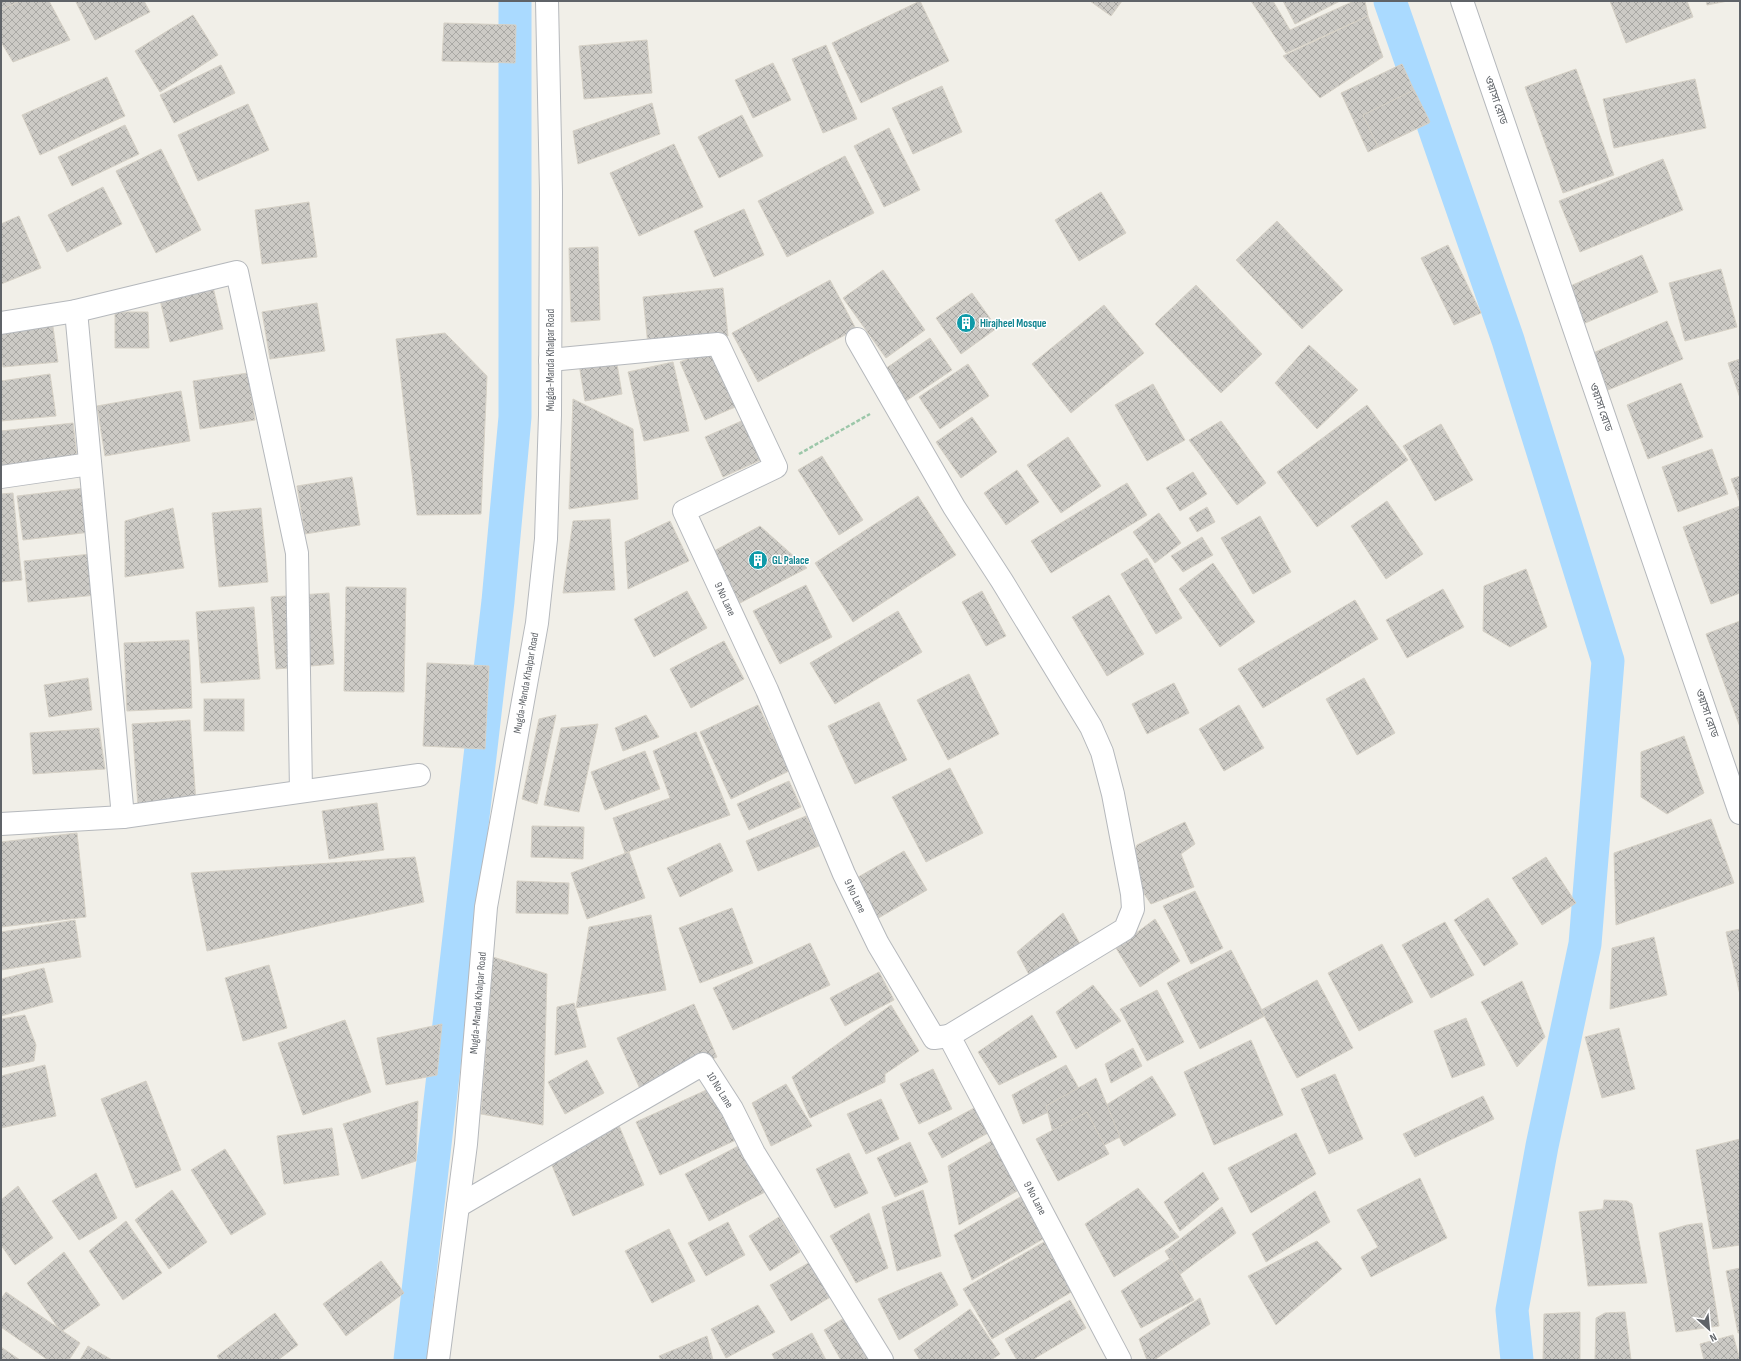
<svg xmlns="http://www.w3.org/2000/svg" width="1741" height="1361" font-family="'Sofia Sans Condensed','Noto Sans Bengali',sans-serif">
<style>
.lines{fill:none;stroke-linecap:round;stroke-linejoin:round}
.canal{stroke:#aadaff;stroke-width:33}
.building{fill:url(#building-cross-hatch);stroke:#d6d1c6}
.minor-casing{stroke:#b5b8bc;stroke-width:24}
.path{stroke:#9cc7a9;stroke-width:2.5;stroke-dasharray:4 2;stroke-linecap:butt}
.minor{stroke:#fff;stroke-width:22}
.labels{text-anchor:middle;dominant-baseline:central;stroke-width:3;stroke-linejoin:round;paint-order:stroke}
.street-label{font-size:11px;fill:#5f6368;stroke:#fff}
.culture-label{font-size:11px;font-weight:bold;fill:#0d838f;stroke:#fff;text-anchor:start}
</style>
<defs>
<pattern id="building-cross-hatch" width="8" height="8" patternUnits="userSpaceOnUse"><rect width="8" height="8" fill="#cccac5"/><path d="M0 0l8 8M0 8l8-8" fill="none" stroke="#a9a8a4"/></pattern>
</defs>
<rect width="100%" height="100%" fill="#f1efe8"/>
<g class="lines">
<g class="canal">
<path d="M1390,1l118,339 100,321 -23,283 -43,202 -30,164 5,50"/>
<path d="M410,1360l88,-759 17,-184v-416"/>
</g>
</g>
<g class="building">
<path d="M1,1h19l-19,9z"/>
<path d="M20,1h29l21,39 -57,22 -12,-20v-32z"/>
<path d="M78,1h66l6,11 -55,28 -19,-38z"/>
<path d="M920,1l29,60 -88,42 -29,-60z"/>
<path d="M1090,1h32l-11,15z"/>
<path d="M1251,1h22l17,29 64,-29h11l3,15 -82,37z"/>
<path d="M1283,1h57l-45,23z"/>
<path d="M1610,1h77l6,16 -67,26z"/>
<path d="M1706,1h22l-21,4z"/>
<path d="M193,15l25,40 -58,37 -25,-41z"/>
<path d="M1368,16l15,41 -63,41 -37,-42z"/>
<path d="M444,23l72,2 -1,38 -73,-2z"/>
<path d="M647,40l5,53 -68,6 -5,-53z"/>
<path d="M826,45l31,74 -34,14 -31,-74z"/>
<path d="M773,63l18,37 -38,18 -18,-38z"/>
<path d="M1402,64l27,59 -61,29 -27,-59z"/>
<path d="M221,65l14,28 -61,30 -14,-28z"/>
<path d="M1576,69l38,106 -51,18 -38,-106z"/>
<path d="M107,77l18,39 -85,39 -18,-40z"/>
<path d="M1695,79l11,49 -92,20 -11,-49z"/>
<path d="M942,86l20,46 -49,22 -21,-46z"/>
<path d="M1414,90l16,32 -52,25 -15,-32z"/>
<path d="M652,103l8,31 -82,30 -5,-33z"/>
<path d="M248,104l21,46 -71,31 -20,-46z"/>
<path d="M742,115l21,41 -44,22 -21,-41z"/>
<path d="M125,125l14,29 -67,32 -14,-29z"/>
<path d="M889,128l31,62 -36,17 -30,-61z"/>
<path d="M674,144l29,63 -64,29 -29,-63z"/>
<path d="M161,149l40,81 -45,23 -40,-82z"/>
<path d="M845,156l29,57 -87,44 -29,-56z"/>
<path d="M1663,159l20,51 -103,42 -21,-51z"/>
<path d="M103,187l19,37 -55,28 -19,-37z"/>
<path d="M1101,192l25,41 -47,28 -24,-41z"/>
<path d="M309,202l8,55 -55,7 -7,-54z"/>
<path d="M744,209l20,46 -50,22 -20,-46z"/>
<path d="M19,216l22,52 -40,16v-60z"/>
<path d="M1277,221l66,69 -41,39 -66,-69z"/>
<path d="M1448,245l33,68 -27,12 -33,-67z"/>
<path d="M598,247l2,73 -29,2 -2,-74z"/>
<path d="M1642,255l16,37 -75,32 -15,-37z"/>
<path d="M1721,269l16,58 -52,14 -16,-58z"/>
<path d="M883,270l42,60 -39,28 -43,-60z"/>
<path d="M830,280l26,49 -98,53 -26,-49z"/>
<path d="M1196,285l66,69 -41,39 -66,-69z"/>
<path d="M213,287l10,42 -53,13 -10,-42z"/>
<path d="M723,288l5,48 -80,9 -5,-48z"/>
<path d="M972,293l25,35 -36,26 -25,-36z"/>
<path d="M317,303l8,48 -55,8 -8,-47z"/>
<path d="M1104,305l40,48 -73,60 -39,-49z"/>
<path d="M115,312h33l1,36h-34z"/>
<path d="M52,320l6,42 -55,5 -2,-12v-28z"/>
<path d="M1667,321l16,38 -75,31 -15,-37z"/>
<path d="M445,333l42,43 -6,138 -64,1 -21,-176z"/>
<path d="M930,338l22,32 -49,33 -21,-32z"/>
<path d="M1309,345l49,45 -41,39 -42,-46z"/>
<path d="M715,348l25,57 -35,15 -25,-58z"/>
<path d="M616,358l6,36 -37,7 -6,-37z"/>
<path d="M1740,359v39l-12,-35z"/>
<path d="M673,362l16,69 -45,10 -16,-69z"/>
<path d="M968,364l21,32 -49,33 -21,-32z"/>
<path d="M248,373l7,47 -55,9 -7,-48z"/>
<path d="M50,374l6,42 -55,5v-40z"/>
<path d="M1681,383l22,54 -55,22 -21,-54z"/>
<path d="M1153,384l32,56 -38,21 -32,-56z"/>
<path d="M181,391l9,50 -85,15 -8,-50z"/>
<path d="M573,399l60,30 5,70 -69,10z"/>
<path d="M1367,405l41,55 -91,67 -40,-55z"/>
<path d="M972,417l25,35 -36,26 -25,-36z"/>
<path d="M746,419l17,40 -40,18 -18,-40z"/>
<path d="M1221,421l45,62 -29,22 -48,-65z"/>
<path d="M73,423l6,50 -78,9v-51z"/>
<path d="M1441,424l32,56 -38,21 -32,-55z"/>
<path d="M1068,437l33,49 -40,27 -34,-48z"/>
<path d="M1712,449l16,45 -50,18 -16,-45z"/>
<path d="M822,456l41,64 -24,15 -41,-65z"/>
<path d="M1017,470l22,32 -33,23 -22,-32z"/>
<path d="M1193,472l14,22 -27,17 -14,-23z"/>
<path d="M1740,476v27l-9,-24z"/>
<path d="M352,477l8,48 -55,9 -8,-48z"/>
<path d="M1127,483l20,32 -96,58 -20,-32z"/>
<path d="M85,488l6,44 -68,8 -6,-44z"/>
<path d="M13,493l9,87 -21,2v-88z"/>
<path d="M918,496l38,59 -103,67 -38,-59z"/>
<path d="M1387,501l36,53 -37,25 -35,-53z"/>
<path d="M1740,506v87l-29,11 -28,-77z"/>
<path d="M1207,507l8,15 -18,10 -8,-14z"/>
<path d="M173,508l11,60 -59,9v-56z"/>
<path d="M261,508l7,74 -49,5 -7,-74z"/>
<path d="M1159,513l22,30 -26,20 -22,-31z"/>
<path d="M1260,516l31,56 -38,22 -32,-56z"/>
<path d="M610,519l5,71 -52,3 10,-72z"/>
<path d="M670,521l19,40 -61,28 -3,-47z"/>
<path d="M760,526l47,42 -67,35 -26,-52z"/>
<path d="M1202,537l11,18 -30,17 -12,-16z"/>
<path d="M91,554l5,41 -68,7 -4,-41z"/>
<path d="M1147,558l35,60 -26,16 -35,-60z"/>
<path d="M1213,563l42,59 -35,25 -41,-58z"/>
<path d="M1526,569l21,58 -37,20 -27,-16 1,-45z"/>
<path d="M806,585l26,52 -52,27 -27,-53z"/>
<path d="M346,587l60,1 -2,104 -60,-1z"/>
<path d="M1443,589l21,38 -57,31 -21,-38z"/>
<path d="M687,591l20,37 -53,29 -20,-38z"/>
<path d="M982,591l24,45 -20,10 -24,-44z"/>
<path d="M329,593l5,71 -58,5 -5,-72z"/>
<path d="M1109,595l35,59 -37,22 -35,-59z"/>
<path d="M1355,600l23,39 -115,69 -25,-39z"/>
<path d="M254,607l6,72 -59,4 -5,-71z"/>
<path d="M898,611l24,41 -87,52 -25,-41z"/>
<path d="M1740,621v106l-34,-93z"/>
<path d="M189,640l3,68 -65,3 -3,-68z"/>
<path d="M724,641l20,38 -53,29 -21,-39z"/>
<path d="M427,663l62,3 -4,83 -62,-3z"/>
<path d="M969,674l30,60 -51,26 -31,-60z"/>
<path d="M88,678l4,32 -43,7 -5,-32z"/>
<path d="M1364,678l31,55 -38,22 -31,-56z"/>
<path d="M1174,683l15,30 -42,21 -15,-30z"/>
<rect x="204" y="699" width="40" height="32"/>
<path d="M879,702l28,58 -52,24 -27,-58z"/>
<path d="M758,705l31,66 -58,28 -31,-67z"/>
<path d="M1239,705l25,43 -40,23 -25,-42z"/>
<path d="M556,715l-19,89 -15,-5 17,-80z"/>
<path d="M646,715l13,22 -36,14 -8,-23z"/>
<path d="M190,720l6,82 -58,4 -6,-82z"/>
<path d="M598,724l-19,88 -35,-7 17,-77z"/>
<path d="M99,728l6,41 -72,5 -3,-41z"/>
<path d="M696,732l34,83 -105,38 -12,-35 57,-20 -17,-47z"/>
<path d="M1684,736l20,57 -37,21 -26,-17v-45z"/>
<path d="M645,751l15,38 -55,21 -14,-38z"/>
<path d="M950,768l33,65 -57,29 -34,-65z"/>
<path d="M789,781l12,26 -52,23 -12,-26z"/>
<path d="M377,803l7,47 -55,9 -7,-48z"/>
<path d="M806,816l13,30 -61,25 -12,-30z"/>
<path d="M1711,819l23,64 -118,42 -2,-72z"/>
<path d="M1185,822l10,22 -14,10 13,33 -43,17 -13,-19 -5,-30 4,-10z"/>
<path d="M532,826l52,1 -1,32 -52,-2z"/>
<path d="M77,833l9,84 -85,10v-85z"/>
<path d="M720,843l13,28 -53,26 -13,-29z"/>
<path d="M904,851l23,39 -52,30 -22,-40z"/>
<path d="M629,852l16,46 -58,21 -16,-46z"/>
<path d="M415,857l9,45 -217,49 -16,-78z"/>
<path d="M1546,857l30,46 -34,22 -30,-47z"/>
<path d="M517,881l52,2 -1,31 -52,-1z"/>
<path d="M1195,891l28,57 -32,16 -28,-58z"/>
<path d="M1488,898l30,46 -34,22 -30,-46z"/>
<path d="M732,908l21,55 -53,20 -21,-55z"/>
<path d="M1063,913l17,31 -46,40 -17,-32z"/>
<path d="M651,915l15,75 -90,18 13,-81z"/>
<path d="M1155,919l25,42 -40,26 -24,-39z"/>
<path d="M75,920l6,37 -80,13v-38z"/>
<path d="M1445,922l29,53 -43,23 -29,-53z"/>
<path d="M1740,929v66l-14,-63z"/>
<path d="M1654,937l13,58 -57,14 2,-61z"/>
<path d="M810,943l20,42 -97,45 -20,-42z"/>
<path d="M1382,944l31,58 -54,29 -31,-58z"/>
<path d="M1231,950l34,66 -65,33 -33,-66z"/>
<path d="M493,957l54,17 -4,151 -62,-11z"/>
<path d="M269,965l18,63 -44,13 -18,-63z"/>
<path d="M44,968l9,34 -52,14v-37z"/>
<path d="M879,972l15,28 -49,26 -15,-28z"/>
<path d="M1317,980l36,68 -56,30 -36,-68z"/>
<path d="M1522,981l23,56 -28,30 -36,-65z"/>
<path d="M1093,985l28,36 -45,28 -20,-37z"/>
<path d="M1157,990l27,52 -37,19 -27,-52z"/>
<path d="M574,1003l12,44 -31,8 2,-48z"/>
<path d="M694,1004l23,53 -76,34 -24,-53z"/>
<path d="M891,1005l28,46 -34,23v8l-75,36 -18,-41z"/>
<path d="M25,1015l11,30 -2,16 -33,7v-49z"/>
<path d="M1032,1015l25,42 -58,28 -21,-33z"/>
<path d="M1466,1018l19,47 -33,13 -18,-47z"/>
<path d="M345,1020l26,72 -68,23 -25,-72z"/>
<path d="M442,1024l-5,51 -51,10 -9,-47z"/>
<path d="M1619,1028l16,61 -33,9 -17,-61z"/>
<path d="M1251,1040l32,75 -69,30 -30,-73z"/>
<path d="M1133,1048l9,18 -31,17 -6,-19z"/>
<path d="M587,1060l17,33 -39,21 -17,-32z"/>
<path d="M45,1065l11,51 -55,12v-52z"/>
<path d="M1066,1065l17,31 -60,28 -11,-29z"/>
<path d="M933,1069l19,40 -33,15 -19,-40z"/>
<path d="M1335,1074l28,65 -34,15 -28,-65z"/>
<path d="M1152,1076l24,39 -52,31 -21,-39z"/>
<path d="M1096,1078l24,59 -58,30 -16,-61z"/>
<path d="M146,1081l35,89 -45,18 -35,-89z"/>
<path d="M786,1084l26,42 -41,20 -19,-43z"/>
<path d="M713,1087l23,53 -76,35 -24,-53z"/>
<path d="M1483,1096l11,23 -79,38 -12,-23z"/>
<path d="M881,1099l18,40 -33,15 -19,-40z"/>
<path d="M418,1101l-2,60 -54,18 -19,-55z"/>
<path d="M987,1101l14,25 -59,32 -14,-25z"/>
<path d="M1087,1112l22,42 -51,27 -22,-42z"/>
<path d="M617,1121l27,64 -71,31 -27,-65z"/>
<path d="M332,1128l7,47 -55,9 -7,-48z"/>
<path d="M1007,1132l27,49 -75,44 -11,-59z"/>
<path d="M1296,1133l20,41 -65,39 -23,-45z"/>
<path d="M1740,1139v106l-27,4 -17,-99z"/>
<path d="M910,1142l18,40 -33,15 -18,-39z"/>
<path d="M744,1143l25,47 -60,31 -24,-47z"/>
<path d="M225,1149l41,65 -35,21 -40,-65z"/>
<path d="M849,1153l19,40 -33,15 -19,-39z"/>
<path d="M1203,1172l16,27 -39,32 -16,-29z"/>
<path d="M96,1173l21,45 -38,22 -27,-39z"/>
<path d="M1420,1178l27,60 -76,39 -10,-20 17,-10 -21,-37z"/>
<path d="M18,1186l35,52 -38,27 -14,-20v-45z"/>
<path d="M1138,1188l41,49 -65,40 -29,-53z"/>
<path d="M172,1190l35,52 -38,27 -34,-49z"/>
<path d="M923,1190l18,66 -44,15 -15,-64z"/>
<path d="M1315,1191l15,31 -64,40 -14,-28z"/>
<path d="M1022,1196l21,43 -71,41 -18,-45z"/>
<path d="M1604,1200l23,1 5,3 15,79 -59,3 -9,-74 24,-3z"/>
<path d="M1222,1207l14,26 -57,42 -14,-24z"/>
<path d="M869,1213l19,55 -32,15 -26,-47z"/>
<path d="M779,1217l21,35 -30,19 -21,-35z"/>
<path d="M126,1221l36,52 -39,27 -34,-49z"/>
<path d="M728,1222l17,33 -39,21 -18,-33z"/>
<path d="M1702,1223l17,103 -43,6 -17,-99 28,-8z"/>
<path d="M669,1229l26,52 -43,22 -27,-52z"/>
<path d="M1317,1241l25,28 -66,56 -28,-49z"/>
<path d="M1044,1242l29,49 -81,48 -29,-50z"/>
<path d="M64,1252l36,53 -39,27 -34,-49z"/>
<path d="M1171,1258l23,42 -53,28 -20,-37z"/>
<path d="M381,1261l23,32 -58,43 -23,-32z"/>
<path d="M812,1261l20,35 -41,25 -21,-36z"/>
<path d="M1740,1268v65h-2l-12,-62z"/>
<path d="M941,1272l17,33 -59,35 -21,-41z"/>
<path d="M6,1292l74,51 -11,17h-21l-47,-33v-28z"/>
<path d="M1200,1298l10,26 -56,36h-7l-8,-21z"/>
<path d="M1070,1300l16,28 -54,32h-15l-12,-21z"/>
<path d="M758,1305l17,27 -49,26 -15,-29z"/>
<path d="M861,1308l31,52h-51l-17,-30z"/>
<path d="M970,1309l30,45 -9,6h-71l-6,-10z"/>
<path d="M1580,1312v48h-37l1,-46z"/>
<path d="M1625,1312l6,48h-36l1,-42 9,-5z"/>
<path d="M275,1313l23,32 -20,15h-58l-3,-4z"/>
<path d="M812,1333l14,27h-51l-3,-6z"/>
<path d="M1733,1335l7,25h-36l-4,-16z"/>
<path d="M707,1336l6,24h-52l-2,-4z"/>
<path d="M88,1346l24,14h-32z"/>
<path d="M1,1347l19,13h-19z"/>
</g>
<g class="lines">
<defs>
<g id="minor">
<path d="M1462,1l278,812"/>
<path d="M76,311l47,506"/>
<path d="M1,323l75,-12 161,-39 60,281 4,238"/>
<path d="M857,339l97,168 48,74 89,146 11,25 11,42 19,100 1,15 -8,20 -176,107 171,324"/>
<path d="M550,360l168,-16 58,123 -92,44 83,179 77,184 34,70 56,94 15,-2"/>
<path d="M1,477l89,-13"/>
<path d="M1,824l122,-7 296,-42"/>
<path d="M458,1206l245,-142 29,45 22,44 128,207"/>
<path d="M438,1360l28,-216 20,-237 51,-284 9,-84 4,-124 1,-223 -4,-191"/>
</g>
</defs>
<use href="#minor" class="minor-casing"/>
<path class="path" d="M799,454l71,-40"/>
<use href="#minor" class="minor"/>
</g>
<defs>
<symbol id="building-disc" viewBox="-11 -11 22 22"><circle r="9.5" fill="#0f9aa8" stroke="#fff"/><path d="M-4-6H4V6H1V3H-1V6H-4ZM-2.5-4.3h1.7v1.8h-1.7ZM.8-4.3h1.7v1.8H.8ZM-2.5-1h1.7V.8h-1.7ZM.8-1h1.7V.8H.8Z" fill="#fff"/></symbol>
</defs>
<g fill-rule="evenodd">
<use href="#building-disc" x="955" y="312" width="22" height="22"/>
<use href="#building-disc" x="747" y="549" width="22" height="22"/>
</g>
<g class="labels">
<g class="street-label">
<text transform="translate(1496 100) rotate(71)">ওয়াসা রোড</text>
<text transform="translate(550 360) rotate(-90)">Mugda-Manda Khalpar Road</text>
<text transform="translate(1601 407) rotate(71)">ওয়াসা রোড</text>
<text transform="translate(725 599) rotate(65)">9 No Lane</text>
<text transform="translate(526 683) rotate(-80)">Mugda-Manda Khalpar Road</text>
<text transform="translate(1707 713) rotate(71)">ওয়াসা রোড</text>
<text transform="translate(855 896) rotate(64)">9 No Lane</text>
<text transform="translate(478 1003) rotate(-85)">Mugda-Manda Khalpar Road</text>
<text transform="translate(720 1090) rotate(58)">10 No Lane</text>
<text transform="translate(1035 1198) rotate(62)">9 No Lane</text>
</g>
<g class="culture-label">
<text x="980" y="323">Hirajheel Mosque</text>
<text x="772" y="560">GL Palace</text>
</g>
</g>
<rect width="1741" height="1361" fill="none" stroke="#5f6368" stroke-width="4"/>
<g transform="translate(1709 1329) rotate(153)" stroke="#ffffff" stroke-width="3" paint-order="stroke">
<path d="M0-3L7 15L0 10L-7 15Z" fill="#5f6368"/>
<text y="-6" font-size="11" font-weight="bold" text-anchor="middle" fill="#5f6368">N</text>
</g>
</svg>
